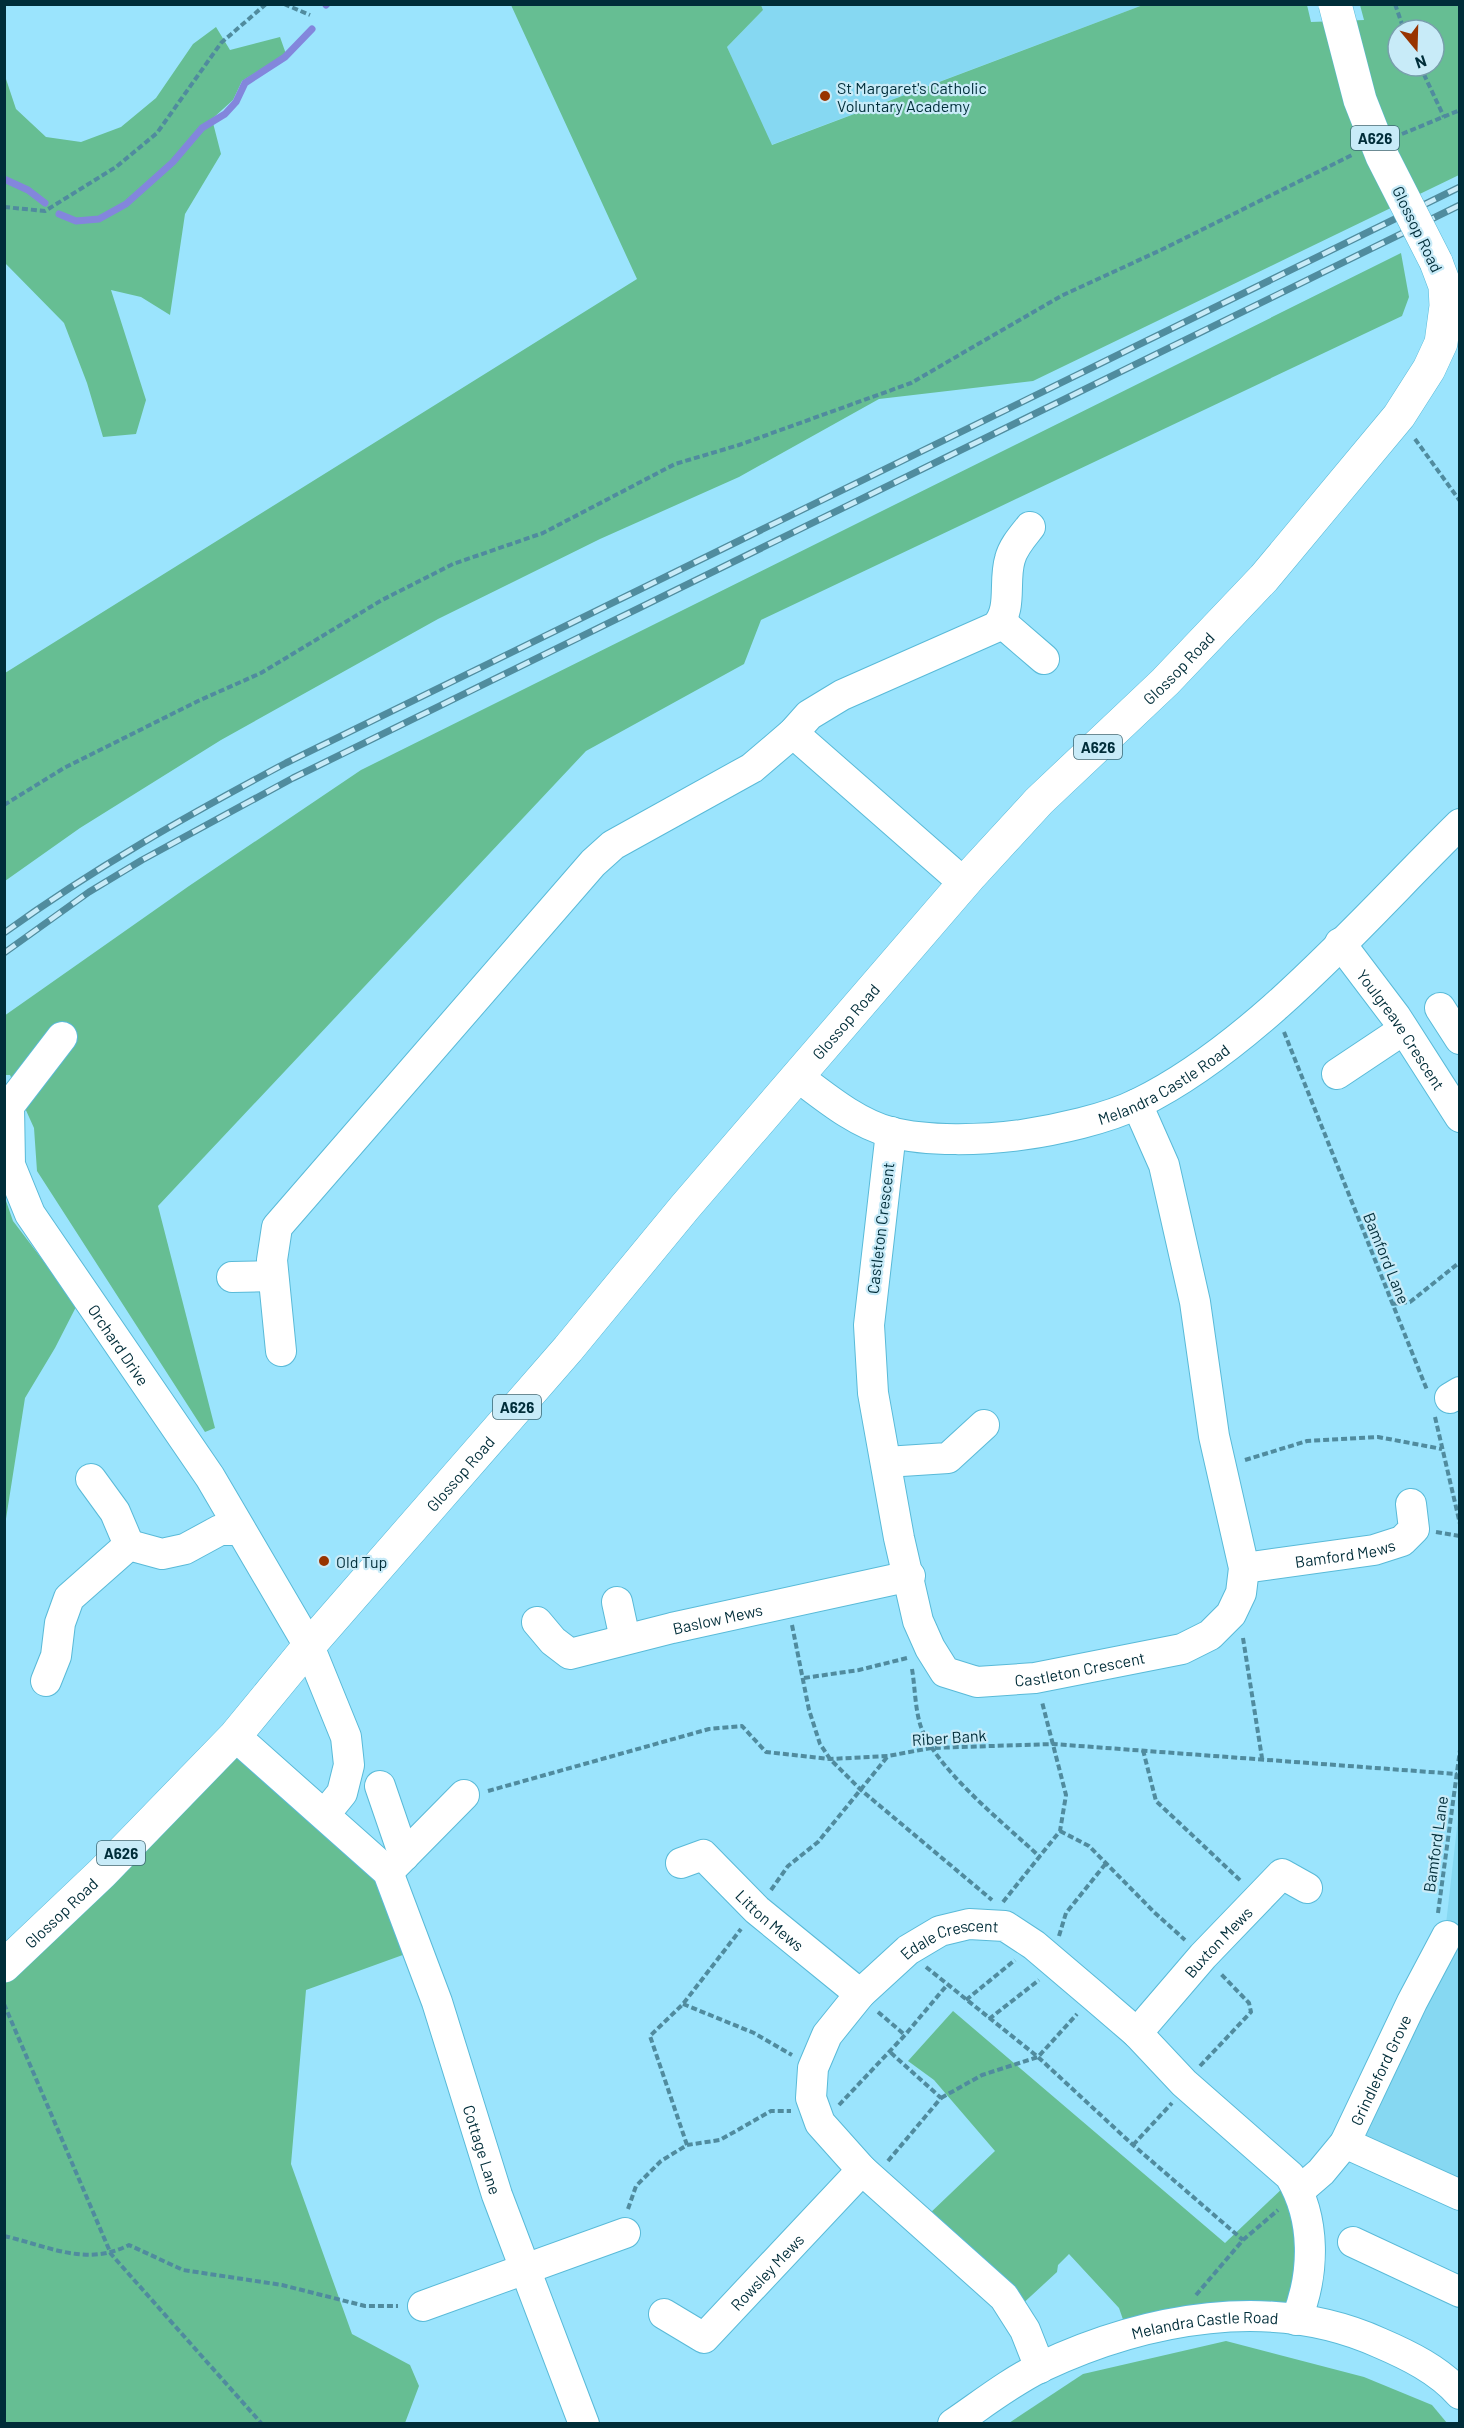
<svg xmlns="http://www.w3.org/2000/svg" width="1464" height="2428" font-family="Barlow,sans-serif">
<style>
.built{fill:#86d8f2}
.green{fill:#66be93;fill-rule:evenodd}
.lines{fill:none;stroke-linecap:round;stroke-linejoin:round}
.stream{stroke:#8386dc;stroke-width:7}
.minor-casing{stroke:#59bad8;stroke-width:32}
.major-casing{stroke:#59bad8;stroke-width:34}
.path{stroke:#508b9e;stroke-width:4;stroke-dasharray:6 3;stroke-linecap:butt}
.minor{stroke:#fff;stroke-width:30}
.major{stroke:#fff;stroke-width:33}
.rail-casing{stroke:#508c9e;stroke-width:7}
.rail{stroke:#c8ebf8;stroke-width:4.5;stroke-dasharray:14;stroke-linecap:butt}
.major-bridge-casing{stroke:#59bad8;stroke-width:34;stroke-linecap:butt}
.major-bridge{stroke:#fff;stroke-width:33}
.poi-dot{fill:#983400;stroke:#c8ebf8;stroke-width:2}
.labels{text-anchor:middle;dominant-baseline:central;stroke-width:4.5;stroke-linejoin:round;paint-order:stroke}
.shield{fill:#c8ebf8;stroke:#3c6672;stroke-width:1.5}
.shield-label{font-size:15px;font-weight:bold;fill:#002d39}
.poi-label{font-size:16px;fill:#002d39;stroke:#c8ebf8;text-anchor:start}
.street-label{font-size:16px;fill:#002d39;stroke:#c8ebf8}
</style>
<rect width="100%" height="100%" fill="#9be4fd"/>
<g class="built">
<path d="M761,5h382l-372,140 -44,-98 36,-37z"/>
<path d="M1459,1810v120l-13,-6z"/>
<path d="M1454,1947l5,3v228l-98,-43z"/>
</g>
<g class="green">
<path d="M511,5h250l2,5 -36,37 45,98 371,-140h164l4,17 53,-2 -4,-15h99v170l-426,206 -154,18 -140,78 -139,62 -162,80 -217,121 -141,88 -75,53v-208l632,-394zM1398,30h36v36h-36z"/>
<path d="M216,27l14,23 50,-13 6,17 -44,27 -9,19 -21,19 9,35 -36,60 -15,101 -29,-18 -30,-7 35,110 -10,34 -33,3 -16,-54 -23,-60 -59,-60v-187l11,33 30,28 35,5 40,-15 35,-29 37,-54z"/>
<path d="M1401,253l8,44 -7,19 -641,304 -17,44 -158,87 -428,455 57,222 -10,4 -168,-261 -3,-43 -24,-53h-5l-1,-59 185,-130 172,-116z"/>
<path d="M5,1198l8,23 64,84 -22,43 -30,50 -20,127z"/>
<path d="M236,1744l149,134 26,74 -105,38 -15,174 61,170 58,31 9,21 -14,37 -400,1v-445z"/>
<path d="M953,2011l272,232 63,-60 13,36 -9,93 -165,19 -8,-23 -50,-54 -11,11 -1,7 -39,36 -91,-92 68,-65 -61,-71 -26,-19z"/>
<path d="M1226,2341l138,36 68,28 15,18h-438l74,-49z"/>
</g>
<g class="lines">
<g class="stream">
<path d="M326,5l1,-1"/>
<path d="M4,179l24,11 17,13"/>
<path d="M59,214l17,7 23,-2 27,-15 47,-42 29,-34 23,-14 11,-12 9,-19 40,-26 27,-28"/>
</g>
<defs>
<g id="minor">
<path d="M1001,622l43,37"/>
<path d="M793,733l171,150"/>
<path id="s1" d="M1340,943l56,74 64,100"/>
<path d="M1440,1008l20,31"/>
<path id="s2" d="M62,1037l-53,69 1,59 20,49 180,263 99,169 37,91 3,28 -7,28 -17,21"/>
<path d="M1337,1074l66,-44"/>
<path id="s3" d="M797,1076c28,21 59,47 93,56 37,10 94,8 131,3 35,-5 86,-16 118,-32 118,-58 227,-187 321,-279"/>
<path id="s4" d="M891,1132l-22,193 4,68 26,145 19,83 12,27 15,24 32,10 58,-4 147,-29 28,-14 21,-21 10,-21 3,-25 -30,-132 -19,-134 -31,-137 -27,-61"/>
<path d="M232,1277l41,-1"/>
<path d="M281,1351l-9,-91 5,-33 316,-364 20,-18 139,-77 41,-35 16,-18 33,-20 154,-68c17,-18 7,-45 14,-68 3,-12 12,-22 20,-32"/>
<path d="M1450,1398l10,-6"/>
<path d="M886,1462l62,-4 36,-33"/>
<path d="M91,1479l24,33 14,33"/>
<path id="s5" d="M1244,1568l130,-18 28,-9 12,-12 -3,-25"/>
<path d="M617,1602l8,37"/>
<path id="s6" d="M537,1622l16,19 17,13 102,-26 238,-52"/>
<path d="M46,1681l10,-25 4,-33 9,-25 60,-53 33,9 23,-5 35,-19h19"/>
<path id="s7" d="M235,1736l153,136 49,130 60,193 87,229"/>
<path d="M380,1786l24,70"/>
<path id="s8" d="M681,1863l22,-8 54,55 103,84"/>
<path d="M388,1872l76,-77"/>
<path id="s9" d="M1137,2033l66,-77 79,-82 25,14"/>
<path d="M1345,2143l115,52"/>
<path id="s10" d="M1299,2191l22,-19 24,-29 67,-141 35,-66"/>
<path d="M1353,2242l107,50"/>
<path d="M423,2306l202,-73"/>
<path id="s11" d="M664,2314l40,24 158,-168"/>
<path id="s12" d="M1040,2368l-15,-38 -21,-33 -142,-127 -42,-47 -9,-25 2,-30 14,-33 33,-41 48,-44 32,-19 29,-7 36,2 29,19 60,51 43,37 47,50 106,93c26,43 25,98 6,144"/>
<path id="s13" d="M953,2424c28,-19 57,-42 88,-57 104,-49 231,-73 339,-24 28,12 59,27 80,51"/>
</g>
<g id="major">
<path id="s14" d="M4,1966l98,-93 133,-137 74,-90 259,-297 117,-142 286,-332 68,-74 126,-119 99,-104 135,-162 30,-47 12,-26 5,-37 -1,-20 -9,-24"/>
</g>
</defs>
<use href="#minor" class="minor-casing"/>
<use href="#major" class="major-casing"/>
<g class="path">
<path d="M284,4l26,11"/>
<path d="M1395,4l9,26"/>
<path d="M1420,66l24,51"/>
<path d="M1402,134l58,-24"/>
<path d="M4,207l41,4 71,-44 41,-34 64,-90 45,-39"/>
<path d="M1415,439l45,62"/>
<path d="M4,805l60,-37 134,-67 63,-28 121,-73 71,-36 90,-31 132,-69 64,-19 172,-62 150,-87 100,-46 193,-96"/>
<path d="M1284,1032l143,358"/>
<path d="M1392,1304l18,-2 50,-40"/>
<path d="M1435,1417l25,107"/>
<path d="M1245,1460l62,-19 71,-4 64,12"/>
<path d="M1436,1532l24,4"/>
<path d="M792,1625l17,85 11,34 10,15 31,31 131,110"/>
<path d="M1243,1638l19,120"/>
<path d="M912,1669c3,18 3,38 8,55 13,43 86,101 120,133"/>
<path d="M804,1678l55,-8 48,-12"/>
<path d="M1143,1750l13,51 86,81"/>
<path d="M488,1791l221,-62 33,-3 24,26 64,7 58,-3 43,-8 122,-4 404,30"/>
<path d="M1060,1831l29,15 66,67 30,27"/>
<path d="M771,1890l17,-24 30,-24 70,-86"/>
<path d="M1003,1902l57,-71 6,-36 -24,-93"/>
<path d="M1438,1913l22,-163"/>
<path d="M1059,1936l7,-23 41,-51"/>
<path d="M926,1967l112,90 95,88 110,95"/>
<path d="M966,2000l49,-40"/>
<path d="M4,2004l107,250 151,170"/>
<path d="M683,2004l71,29 38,22"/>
<path d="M878,2012l27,23"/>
<path d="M989,2019l50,-39"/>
<path d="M1200,2066l51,-54 -2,-9 -28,-29"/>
<path d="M941,2098l41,-23 56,-18 39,-43"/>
<path d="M839,2105l66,-70 42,-50"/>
<path d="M687,2145l-37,-109 33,-32 58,-75"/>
<path d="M1133,2145l39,-42"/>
<path d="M888,2161l53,-63 -52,-47"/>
<path d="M628,2209l8,-23 25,-25 26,-16 33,-5 51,-29h20"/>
<path d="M4,2236c44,10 82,31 125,9l54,25 99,15 83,21h33"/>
<path d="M1196,2295l47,-55 35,-30"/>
</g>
<use href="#minor" class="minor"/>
<use href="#major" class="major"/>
<defs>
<g id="rail">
<path d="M4,933c90,-65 184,-118 282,-170l1174,-576"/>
<path d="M4,953l85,-61 53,-32 151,-82 1167,-573"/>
</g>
</defs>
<use href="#rail" class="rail-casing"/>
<use href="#rail" class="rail"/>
<defs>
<path id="major-bridge" d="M1335,4l25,96 22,56 54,106"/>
</defs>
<use href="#major-bridge" class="major-bridge-casing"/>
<use href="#major-bridge" class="major-bridge"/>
</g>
<g class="poi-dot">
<circle cx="825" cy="96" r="6"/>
<circle cx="324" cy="1561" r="6"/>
</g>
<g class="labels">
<g class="shield">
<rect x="1351" y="126" width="48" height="24" rx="4.5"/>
<rect x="1074" y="735" width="48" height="24" rx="4.5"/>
<rect x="493" y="1395" width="48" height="24" rx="4.5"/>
<rect x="97" y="1841" width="48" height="24" rx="4.5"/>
</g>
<g class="shield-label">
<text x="1375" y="138">A626</text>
<text x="1098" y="747">A626</text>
<text x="517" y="1407">A626</text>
<text x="121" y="1853">A626</text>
</g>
<g class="poi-label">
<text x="837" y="87">St Margaret's Catholic<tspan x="837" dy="18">Voluntary Academy</tspan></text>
<text x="336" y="1561">Old Tup</text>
</g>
<g class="street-label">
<text transform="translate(1418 229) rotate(64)">Glossop Road</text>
<text stroke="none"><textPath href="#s14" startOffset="1752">Glossop Road</textPath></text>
<text stroke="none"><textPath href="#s14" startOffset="1266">Glossop Road</textPath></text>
<text stroke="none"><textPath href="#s1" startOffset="106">Youlgreave Crescent</textPath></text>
<text stroke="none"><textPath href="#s3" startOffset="394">Melandra Castle Road</textPath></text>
<text transform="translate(880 1228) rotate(-83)">Castleton Crescent</text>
<text transform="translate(1387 1258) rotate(68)">Bamford Lane</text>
<text stroke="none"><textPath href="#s2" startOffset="357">Orchard Drive</textPath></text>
<text stroke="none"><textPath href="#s14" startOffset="672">Glossop Road</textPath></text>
<text stroke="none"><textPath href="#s5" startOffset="102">Bamford Mews</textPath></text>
<text stroke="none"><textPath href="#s6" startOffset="198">Baslow Mews</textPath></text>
<text stroke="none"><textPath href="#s4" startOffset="690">Castleton Crescent</textPath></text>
<text transform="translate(949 1737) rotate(-4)">Riber Bank</text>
<text transform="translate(1435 1844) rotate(-82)">Bamford Lane</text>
<text stroke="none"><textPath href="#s14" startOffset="78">Glossop Road</textPath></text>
<text stroke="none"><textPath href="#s8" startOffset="117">Litton Mews</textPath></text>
<text stroke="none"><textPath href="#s9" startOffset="122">Buxton Mews</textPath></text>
<text stroke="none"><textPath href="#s12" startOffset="588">Edale Crescent</textPath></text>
<text stroke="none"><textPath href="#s10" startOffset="148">Grindleford Grove</textPath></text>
<text stroke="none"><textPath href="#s7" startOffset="498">Cottage Lane</textPath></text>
<text stroke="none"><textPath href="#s11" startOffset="138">Rowsley Mews</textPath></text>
<text stroke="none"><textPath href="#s13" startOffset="276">Melandra Castle Road</textPath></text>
</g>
</g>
<rect width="1464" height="2428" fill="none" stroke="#002d39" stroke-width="12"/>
<g transform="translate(1416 48) rotate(161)"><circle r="28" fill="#c8ebf8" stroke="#789fac" stroke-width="1.5"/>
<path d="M0-4.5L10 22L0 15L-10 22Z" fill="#983400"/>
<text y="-9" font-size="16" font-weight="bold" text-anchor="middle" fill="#002d39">N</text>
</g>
</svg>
